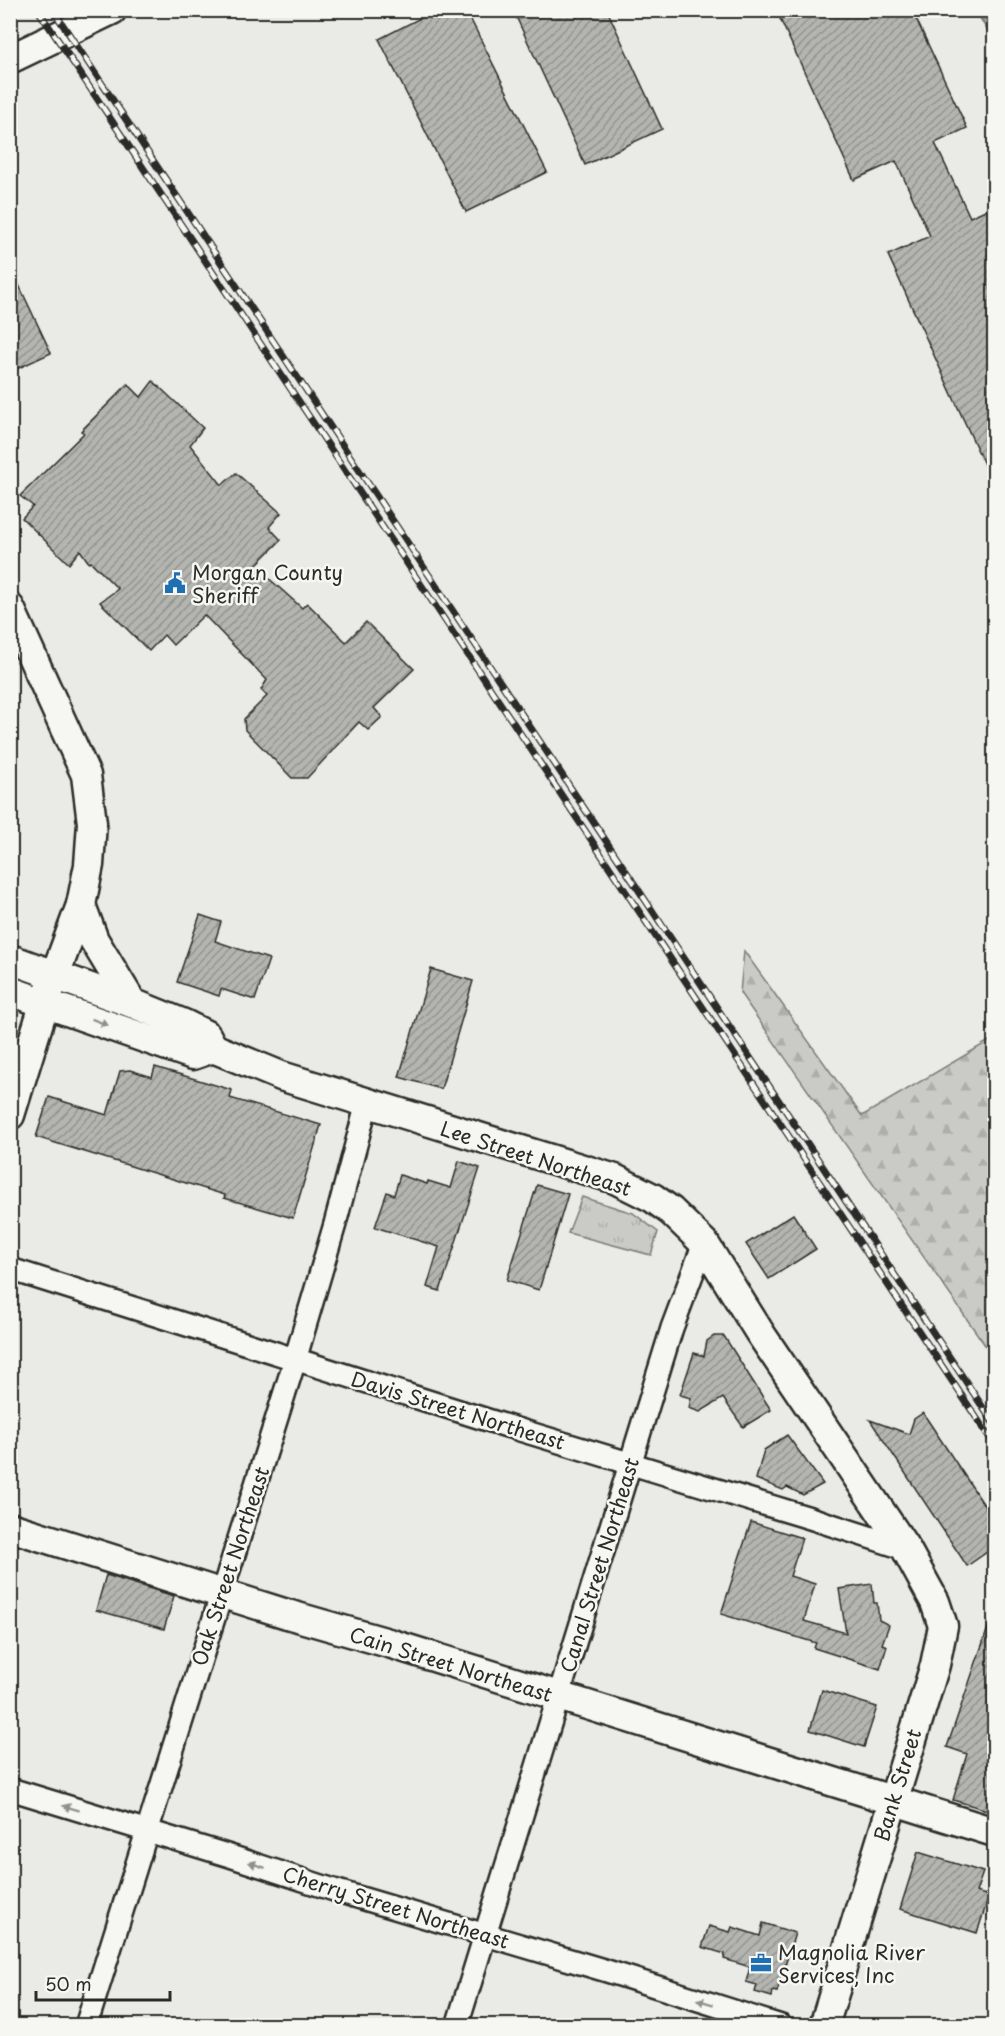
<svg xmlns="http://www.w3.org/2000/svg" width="1005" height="2036" font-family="'Playpen Sans',sans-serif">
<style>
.forest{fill:url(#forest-firs);stroke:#7a7a79;stroke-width:1.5}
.park{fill:url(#park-tufts);stroke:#7a7a79;stroke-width:1.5}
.water{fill:url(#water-rules);stroke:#727270;stroke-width:1.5}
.building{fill:url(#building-hatch);stroke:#2b2b2b;stroke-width:1.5}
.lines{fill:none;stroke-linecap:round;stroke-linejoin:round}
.street-casing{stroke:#2b2b2b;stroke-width:26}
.secondary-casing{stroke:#2b2b2b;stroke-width:33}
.street{stroke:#f6f6f2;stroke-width:21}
.secondary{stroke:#f6f6f2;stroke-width:28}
.rail-casing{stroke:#2b2b2b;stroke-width:7}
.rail{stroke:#f6f6f2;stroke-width:4.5;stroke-dasharray:14;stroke-linecap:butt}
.oneway{fill:#90908e}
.labels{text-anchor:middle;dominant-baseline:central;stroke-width:5;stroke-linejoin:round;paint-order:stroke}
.poi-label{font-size:20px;fill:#2b2b2b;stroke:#f6f6f2;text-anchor:start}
.street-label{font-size:20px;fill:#2b2b2b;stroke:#f6f6f2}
</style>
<defs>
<pattern id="forest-firs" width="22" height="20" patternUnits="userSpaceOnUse" patternTransform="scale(1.5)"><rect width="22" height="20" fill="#cacac7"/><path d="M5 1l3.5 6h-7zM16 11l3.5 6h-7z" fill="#aeaeab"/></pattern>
<pattern id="park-tufts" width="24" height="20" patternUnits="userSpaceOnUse" patternTransform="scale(1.5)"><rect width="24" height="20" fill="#cacac7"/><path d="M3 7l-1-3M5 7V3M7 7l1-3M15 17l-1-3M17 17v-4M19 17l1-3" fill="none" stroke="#aeaeab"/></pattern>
<pattern id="water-rules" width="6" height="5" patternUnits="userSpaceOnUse" patternTransform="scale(1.5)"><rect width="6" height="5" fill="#a1a19e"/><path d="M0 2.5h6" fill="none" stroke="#838381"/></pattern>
<pattern id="building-hatch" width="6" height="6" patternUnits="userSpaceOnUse" patternTransform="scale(1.5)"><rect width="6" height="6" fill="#b4b4b1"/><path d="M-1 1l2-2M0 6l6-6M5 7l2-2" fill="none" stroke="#939390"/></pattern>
</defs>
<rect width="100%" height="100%" fill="#eaeae6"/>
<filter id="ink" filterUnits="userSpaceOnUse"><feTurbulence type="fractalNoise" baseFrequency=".0167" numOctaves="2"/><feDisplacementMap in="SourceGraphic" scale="12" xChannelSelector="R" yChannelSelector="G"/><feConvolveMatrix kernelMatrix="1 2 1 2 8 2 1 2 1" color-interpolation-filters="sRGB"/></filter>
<g filter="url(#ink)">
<path class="forest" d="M744,951l118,165 132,-78v320l-254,-365z"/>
<path class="park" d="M582,1197l51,16 25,19 -7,23 -83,-22z"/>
<path class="water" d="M976,11h18v31z"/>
<g class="building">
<path d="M436,10h30l81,162 -81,40 -87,-173z"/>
<path d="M513,10h94l55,119 -77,36z"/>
<path d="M776,10h136l55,118 -32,15 35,74 24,-11v280l-106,-231 42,-19 -34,-75 -42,19z"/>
<path d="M10,266l41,87 -41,19z"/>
<path d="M153,381l50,47 -13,17 32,40 14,-12 45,40 -12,14 12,13 -26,26 47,42 5,-5 39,39 20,-20 48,47 -40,39 8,9 -14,13 -9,-8 -52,56h-15l-47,-48 -1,-11 23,-23 -6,-6 6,-10 -63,-65 -31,30 -9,-10 -15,16 -49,-49 18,-13 -27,-27 -2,1 -9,-13 -11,14 -47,-46 11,-12 -13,-10 64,-63 -3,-2 47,-47 13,13z"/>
<path d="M200,915l21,7 -6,19 54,18 -14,41 -34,-11 -2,7 -42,-14z"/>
<path d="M431,969l42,12 -32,108 -42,-12z"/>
<path d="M155,1067l77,23 -2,8 91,27 -28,93 -69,-20 1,-3 -189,-58 13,-40 58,18 13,-44 10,-1 22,7z"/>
<path d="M459,1161l21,7 -40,123 -13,-4 12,-40 -64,-20 12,-35 7,3 6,-20 27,9 1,-3 23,7z"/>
<path d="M537,1185l31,9 -29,96 -32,-10z"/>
<path d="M793,1214l23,35 -47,30 -23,-35z"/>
<path d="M714,1336h10l47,74 -28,17 -20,-29 -23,14 -11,-4 2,-10 -11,-3 14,-42 10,3 3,-15z"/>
<path d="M923,1413l71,107v27l-27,19 -97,-146 39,14 5,-15z"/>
<path d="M787,1435l36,49 -20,11 -16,-8 -4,3 -27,-11 8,-29z"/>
<path d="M751,1522l51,16 -12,38 25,8 -11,37 42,12 -7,-44 33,-5 2,19h3l2,17 10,5 -7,19 5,2 -7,23 -66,-21 2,-5 -95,-29z"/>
<path d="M106,1575l68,21 -10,33 -68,-19z"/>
<path d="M992,1616l2,1v195l-41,-12 14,-46 -20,-7z"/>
<path d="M822,1690l55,17 -13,40 -54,-17z"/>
<path d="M918,1852l65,20 -7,20 13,4 -12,37 -77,-24z"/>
<path d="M763,1923l32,10 -18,59 -4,-1 -1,6 -17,-5 2,-7 -11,-3 4,-15 -26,-8 1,-5 -23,-7 7,-21 21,6 2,-5 28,9z"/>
</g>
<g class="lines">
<defs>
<g id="street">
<path d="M10,1269l487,154 313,95 96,31"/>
<path d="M10,1789l220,67 104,34 273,81 174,55"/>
<path d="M86,2026l209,-666 40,-136 32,-121"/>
<path d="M457,2026l215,-698 32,-85"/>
</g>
<g id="secondary">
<path d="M10,59l102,-49"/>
<path d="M10,608l76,167 6,48 -3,42 -8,40 -36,97 -35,113"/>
<path d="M81,905l13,35 38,63"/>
<path d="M10,959l122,44 52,21 22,11 7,13"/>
<path d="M10,991l183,64 20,-7 68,28 334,103 38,19 18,13 33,32 56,90 146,216 29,53 8,24 -8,39 -111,361"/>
<path d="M10,1527l277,87 105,30 602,188"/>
</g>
</defs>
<use href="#street" class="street-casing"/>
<use href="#secondary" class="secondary-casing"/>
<use href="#street" class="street"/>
<use href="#secondary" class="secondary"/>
<defs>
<g id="rail">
<path d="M38,10l956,1434"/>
<path d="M53,10l941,1414"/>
</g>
</defs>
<use href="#rail" class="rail-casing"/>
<use href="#rail" class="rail"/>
</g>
<defs><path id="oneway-solid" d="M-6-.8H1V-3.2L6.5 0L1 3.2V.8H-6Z" transform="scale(1.5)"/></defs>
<g class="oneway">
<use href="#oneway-solid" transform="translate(100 1022) rotate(21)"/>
<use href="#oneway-solid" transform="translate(71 1808) rotate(-163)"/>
<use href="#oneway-solid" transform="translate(257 1865) rotate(-162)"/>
<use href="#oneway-solid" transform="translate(705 2002) rotate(-163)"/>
</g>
</g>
<defs>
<symbol id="civic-bare" viewBox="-9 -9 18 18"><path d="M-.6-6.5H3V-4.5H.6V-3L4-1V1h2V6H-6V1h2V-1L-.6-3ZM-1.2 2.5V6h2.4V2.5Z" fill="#1f6fb2" stroke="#f6f6f2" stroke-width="2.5" paint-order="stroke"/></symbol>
<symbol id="office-bare" viewBox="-9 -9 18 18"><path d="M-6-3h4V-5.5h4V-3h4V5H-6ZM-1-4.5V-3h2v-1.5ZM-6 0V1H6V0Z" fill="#1f6fb2" stroke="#f6f6f2" stroke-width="2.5" paint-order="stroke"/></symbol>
</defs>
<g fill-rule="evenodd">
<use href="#civic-bare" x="160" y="568" width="30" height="30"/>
<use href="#office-bare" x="746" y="1948" width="30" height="30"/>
</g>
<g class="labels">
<g class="poi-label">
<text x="192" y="572">Morgan County<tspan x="192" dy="23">Sheriff</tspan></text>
<text x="778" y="1952">Magnolia River<tspan x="778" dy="23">Services, Inc</tspan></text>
</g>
<g class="street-label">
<text transform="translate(536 1158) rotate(18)">Lee Street Northeast</text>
<text transform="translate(458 1410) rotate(17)">Davis Street Northeast</text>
<text transform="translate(599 1565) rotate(-73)">Canal Street Northeast</text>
<text transform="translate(230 1566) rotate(-72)">Oak Street Northeast</text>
<text transform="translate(451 1664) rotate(17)">Cain Street Northeast</text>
<text transform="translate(897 1785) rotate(-73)">Bank Street</text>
<text transform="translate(396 1907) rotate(17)">Cherry Street Northeast</text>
</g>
</g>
<rect width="1005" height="2036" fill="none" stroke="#f6f6f2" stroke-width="36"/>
<rect x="18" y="18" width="969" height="2000" fill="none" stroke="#2b2b2b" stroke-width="2" filter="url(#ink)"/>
<path d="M36 1991v9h134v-9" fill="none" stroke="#2b2b2b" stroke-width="3"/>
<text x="45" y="1991" font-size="18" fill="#2b2b2b" stroke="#f6f6f2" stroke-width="4.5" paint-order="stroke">50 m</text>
</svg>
